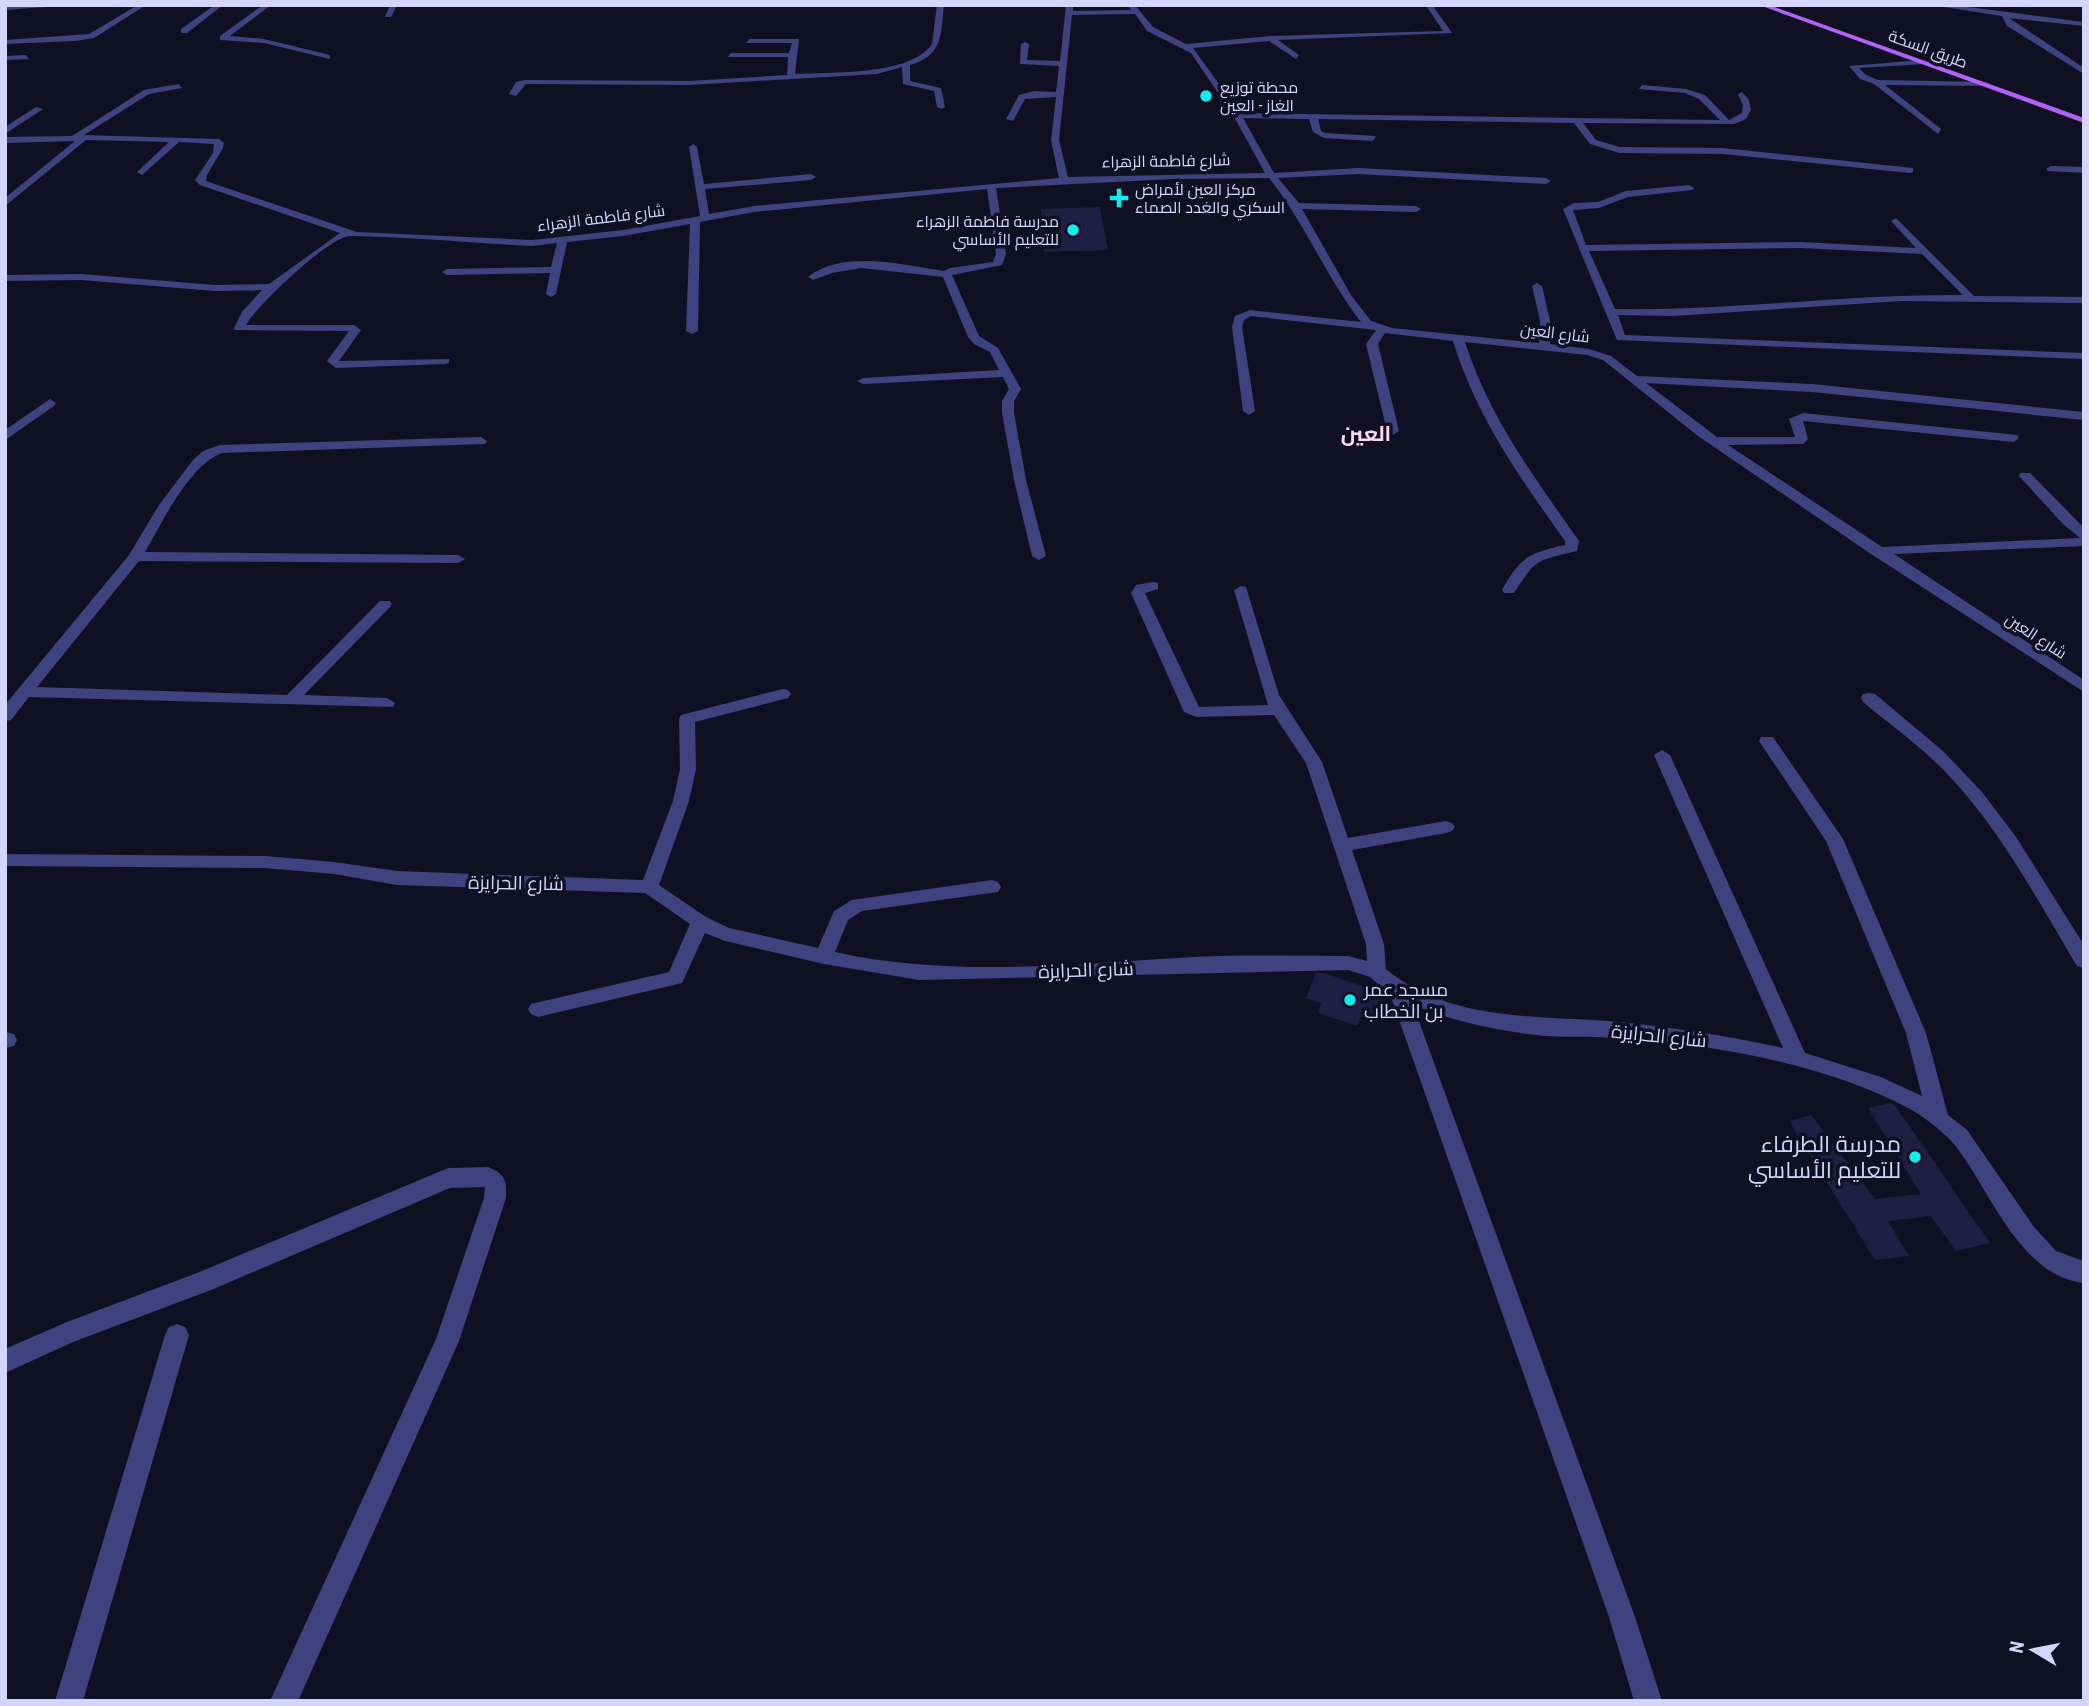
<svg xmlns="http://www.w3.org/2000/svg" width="2089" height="1706" font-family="'Roboto Condensed',Cairo,sans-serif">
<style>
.building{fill:#211d43}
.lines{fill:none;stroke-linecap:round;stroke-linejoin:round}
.minor{fill:#3e427f;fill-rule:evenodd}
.major{fill:#af62f5;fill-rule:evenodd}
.poi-dot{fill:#0feeed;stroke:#111023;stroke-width:2.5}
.labels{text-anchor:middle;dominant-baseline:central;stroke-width:7;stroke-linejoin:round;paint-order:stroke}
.far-street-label{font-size:16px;fill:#d5d4fc;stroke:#111023}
.far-poi-label{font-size:16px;fill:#d5d4fc;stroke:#111023;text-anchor:start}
.street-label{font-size:19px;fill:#d5d4fc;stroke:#111023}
.poi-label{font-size:19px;fill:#d5d4fc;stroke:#111023;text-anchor:start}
.far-district-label{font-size:21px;font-weight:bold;fill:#fdd6f3;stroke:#111023}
.near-poi-label{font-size:23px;fill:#d5d4fc;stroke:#111023;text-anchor:end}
</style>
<rect width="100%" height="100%" fill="#111023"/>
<g class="building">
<path d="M1100,207l8,43 -64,2 -3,-43z"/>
<path d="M1316,973h8l62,21 -9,28 -16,-6 -4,10 -39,-13 3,-10 -15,-5z"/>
<path d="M1891,1103l3,1 96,139 -34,8 -25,-35 -43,5 21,35 -34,4 -86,-139 22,-6 64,84 46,-5 -53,-86z"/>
</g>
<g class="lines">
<g class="minor">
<path d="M49,5l-3,2 -41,3v-4z"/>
<path d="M138,5h8l-52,33 -19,3 -70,3v-4l84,-6z"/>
<path d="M215,5h8l-36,28h-6v-4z"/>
<path d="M263,5h8l-41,31 34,3 66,16v4l-66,-16 -44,-3v-4z"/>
<path d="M390,5h7l-6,12h-6z"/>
<path d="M937,5h7c-3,29 -1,51 -34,60v16l31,7 4,19 -4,2 -4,-2 -3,-16 -31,-7 -1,-17 -25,7 -188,11 -163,-1 -10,12 -7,-2 7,-12 9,-2 164,1 98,-6 1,-18h-60l3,-4h58l3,-10h-46l3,-4h50l-4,35c36,-2 115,2 137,-30z"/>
<path d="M1066,5h7v6l58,-1 -3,-5h7l18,22 33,17 84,-8 173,-5 -16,-24 3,-2 3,1 19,27 -174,7 21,15 -3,4 -27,-18 -76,7 47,65 480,7 -21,-21 -14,-6 -46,-4 3,-4 44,4 19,6 24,25 13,-7 1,-8 -5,-11 4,-2 7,8 2,10 -5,9 -12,5 -151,-1 13,17 24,7 103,1 190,20v4l-3,1 -187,-19 -104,-1 -29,-9 -16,-21 -256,-4 3,12 4,2 51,3 -3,5 -49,-3 -11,-6 -4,-13 -66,-1 31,55 84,-5 188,10 5,3 -5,3 -188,-10 -80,4 21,25 117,3 5,3 -5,3 -114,-3 49,86 20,26 21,7 147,15 1,-22 -8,-35 5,-3 5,3 8,35v23l39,5 22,7 26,20 175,8 272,28v8l-272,-28 -166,-9 71,54h78l-6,-18 14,-6 214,22 2,3 -6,4 -210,-21 5,18 -5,5 -75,1 154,102 198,-9 -17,-14 -44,-48 1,-3h10l54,55v18l-190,8 190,126v12l-213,-138 -173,-118 -95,-76 -16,-5 -122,-13c24,75 69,135 114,199l-2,10c-40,10 -40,6 -63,42h-10l-2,-3c18,-33 27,-37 63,-45v-4c-45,-63 -89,-125 -112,-200l-68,-8 -7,11 21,87 -6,4 -6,-4 -21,-87 10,-14 -125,-14 -7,4 -2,7 13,84 -6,4 -6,-4 -11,-84 3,-11 15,-6 111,12c-35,-45 -56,-99 -92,-144l-96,1 -177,9 10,66 -4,11 -50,10 27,61 19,12 23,41 -7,12v12l12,67 20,76 -7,4 -7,-4 -18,-76 -12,-67v-12l7,-12 -6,-12 -140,7 -6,-3 6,-3 136,-8 -9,-18 -16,-8 -6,-7 -25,-60 -82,-9 -29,5 -19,7 -5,-3c35,-28 96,-12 136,-6l6,-3 43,-6 3,-8 -9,-65 -233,23 -54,10 -2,109 -6,3 -6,-3 4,-107 -67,12 -56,6 -11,52 -5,3 -5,-3 4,-21 -103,2 -5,-3 5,-3 104,-2 6,-24 -25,3c-60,-3 -122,-9 -182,-10 -20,0 -93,69 -104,89h108l7,5 -22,31 110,-2v4l-4,1 -109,4 -9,-7 22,-30 -114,-1 -1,-2 8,-16 20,-22 -47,1 -134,-11 -76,1v-6l76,-1 134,11 54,-1 71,-51 -140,-48 -5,-5 18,-27 1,-9 -35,-2 -37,33 -5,-3 2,-2 30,-28 -83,-2 -81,66v-8l70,-57 -70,2v-6l67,-1 72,-46 35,-6 3,4 -33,6 -65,41 135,4 5,4 -1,5 -16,27 -1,6 151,51 175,8 91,-10 77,-14 -11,-69 4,-3 4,3 7,37 107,-10 5,3 -5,3 -106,9 4,25 45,-8 305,-28 -8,-38 5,-43 -31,2 -12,22 -7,-2 13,-24 15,-4 22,1 3,-26 -39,-2 1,-20 4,-2 4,2 -2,16 33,1zM1135,14l12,17 44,22 42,62 32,58 -197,4 -9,-37 13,-125z"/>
<path d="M1931,5h22l131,17v4l-75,-8 75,50v6l-77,-48 -5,-10z"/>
<path d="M26,55l3,4 -24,1v-4z"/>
<path d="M1922,60l3,4 -66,4 7,7 12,5 109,2 -3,4 -99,-1 56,44 -3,5 -64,-50 -14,-5 -11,-13z"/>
<path d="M36,107l7,2 -38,25v-7z"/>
<path d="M2051,166l33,1v6l-36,-2 -2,-2z"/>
<path d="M1689,185l5,3 -2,2 -64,7 -29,11 -26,2 13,35 215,-3 115,6 -25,-27 5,-3 78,78 110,1v6l-183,-2 -228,15 -55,-1 7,20 459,18v6l-467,-19 -54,-131 11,-6 24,-1 28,-11zM1801,248l121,6 41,41c-117,-1 -232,16 -348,14l-26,-58z"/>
<path d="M50,399l6,4 -2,3 -49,34v-10z"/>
<path d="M481,437l6,4 -2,3 -263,9c-33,12 -60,70 -77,99l313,3 7,4 -7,4 -319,-2 -102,126 250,8 93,-94h10l2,3 -2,3 -86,88 83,3 8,5 -2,4 -364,-10 -18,23 -6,1v-16l124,-150 30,-50 34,-45 10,-9 17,-6z"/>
<path d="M1153,582l5,1v6l-13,4 54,114 69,-2 -34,-115 7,-4 5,1 33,108 43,67 26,76 98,-17 6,2 3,4 -3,4 -6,2 -94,17 32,94 2,25c64,54 156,46 234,53 55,6 109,14 163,26l-129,-293 8,-5 8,5 135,298 76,24 41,19 -16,-63 -80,-192 -67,-100 2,-4h12l70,102 83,194 22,82 19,15 67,97 22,24 28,10v22c-65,-7 -94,-94 -130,-139 -10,-12 -31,-28 -46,-36 -84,-45 -198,-64 -292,-70 -27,-2 -54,0 -80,-3 -41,-5 -85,-14 -123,-30l222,612 27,84h-28l-25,-84 -219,-623 -20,-17 -22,-7 -429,10 -95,-16 -99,-23 -20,-8 -23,50 -144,34 -7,-3 -3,-5 3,-5 138,-32 21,-48 -45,-31 -248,-8 -63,-11 -69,-6 -260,-2v-12l260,2 69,6 63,9 246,9 30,-79 7,-32 -1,-50 2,-4 102,-26 5,1 3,4 -3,4 -93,24 1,47 -7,32 -30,84 47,32 23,11 89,20 16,-37 18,-11 140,-20 6,2 3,5 -3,5 -136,19 -14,9 -13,32c112,25 229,13 342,6 56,-4 114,-2 171,-2l19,5 -1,-17 -60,-181 -32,-48 -78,2 -12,-5 -53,-119 5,-8z"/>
<path d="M1869,693l6,1 68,57 39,41 34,45 68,108v23l-7,-2c-38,-63 -74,-132 -125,-187 -26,-29 -59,-52 -89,-77l-2,-4 2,-4z"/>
<path d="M5,1032l9,2 3,6 -3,6 -9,2z"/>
<path d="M488,1167c17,7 19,13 18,31l-47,143 -161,360h-28l166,-362 48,-141 1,-11 -35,1 -239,102 -138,52 -68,31v-24l62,-27 130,-49 244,-102 8,-3z"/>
<path d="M177,1324l8,3 4,8 -106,366h-28l110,-366 4,-8z"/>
</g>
<path class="major" d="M1759,5h10l315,113v5z"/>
</g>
<g class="poi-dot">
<circle cx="1206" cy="96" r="7"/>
<path d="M1115.5 187.5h7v7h7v7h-7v7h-7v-7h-7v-7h7z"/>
<circle cx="1073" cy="230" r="7"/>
<circle cx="1350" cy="1000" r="7"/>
<circle cx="1915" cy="1157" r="7"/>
</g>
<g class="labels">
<g class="far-street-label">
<text transform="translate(1928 49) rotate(20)">طريق السكة</text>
<text transform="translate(1166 161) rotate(-1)">شارع فاطمة الزهراء</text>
<text transform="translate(601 218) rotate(-7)">شارع فاطمة الزهراء</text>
<text transform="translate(1555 333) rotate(7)">شارع العين</text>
<text transform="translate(2036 636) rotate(33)">شارع العين</text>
</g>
<g class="far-poi-label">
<text x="1220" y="87">محطة توزيع<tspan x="1220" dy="18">الغاز - العين</tspan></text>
<text x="1135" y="189">مركز العين لأمراض<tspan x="1135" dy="18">السكري والغدد الصماء</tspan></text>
<text x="1059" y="221" text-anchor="end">مدرسة فاطمة الزهراء<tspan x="1059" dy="18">للتعليم الأساسي</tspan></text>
</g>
<g class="street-label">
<text transform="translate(516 883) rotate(1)">شارع الحرايزة</text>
<text transform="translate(1086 970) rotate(-2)">شارع الحرايزة</text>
<text transform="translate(1659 1036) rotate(6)">شارع الحرايزة</text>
</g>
<g class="poi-label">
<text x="1364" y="989">مسجد عمر<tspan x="1364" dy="22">بن الخطاب</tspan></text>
</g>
<g class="far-district-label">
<text x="1366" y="434">العين</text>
</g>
<g class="near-poi-label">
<text x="1901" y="1144">مدرسة الطرفاء<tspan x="1901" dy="26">للتعليم الأساسي</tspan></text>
</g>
</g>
<rect width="2089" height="1706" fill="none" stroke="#d5d4fc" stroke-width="14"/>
<g transform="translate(2033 1650) rotate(280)" stroke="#111023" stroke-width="5" paint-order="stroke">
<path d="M0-5L12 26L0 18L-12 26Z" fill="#d5d4fc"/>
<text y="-10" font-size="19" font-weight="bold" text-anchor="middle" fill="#d5d4fc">N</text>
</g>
</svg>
